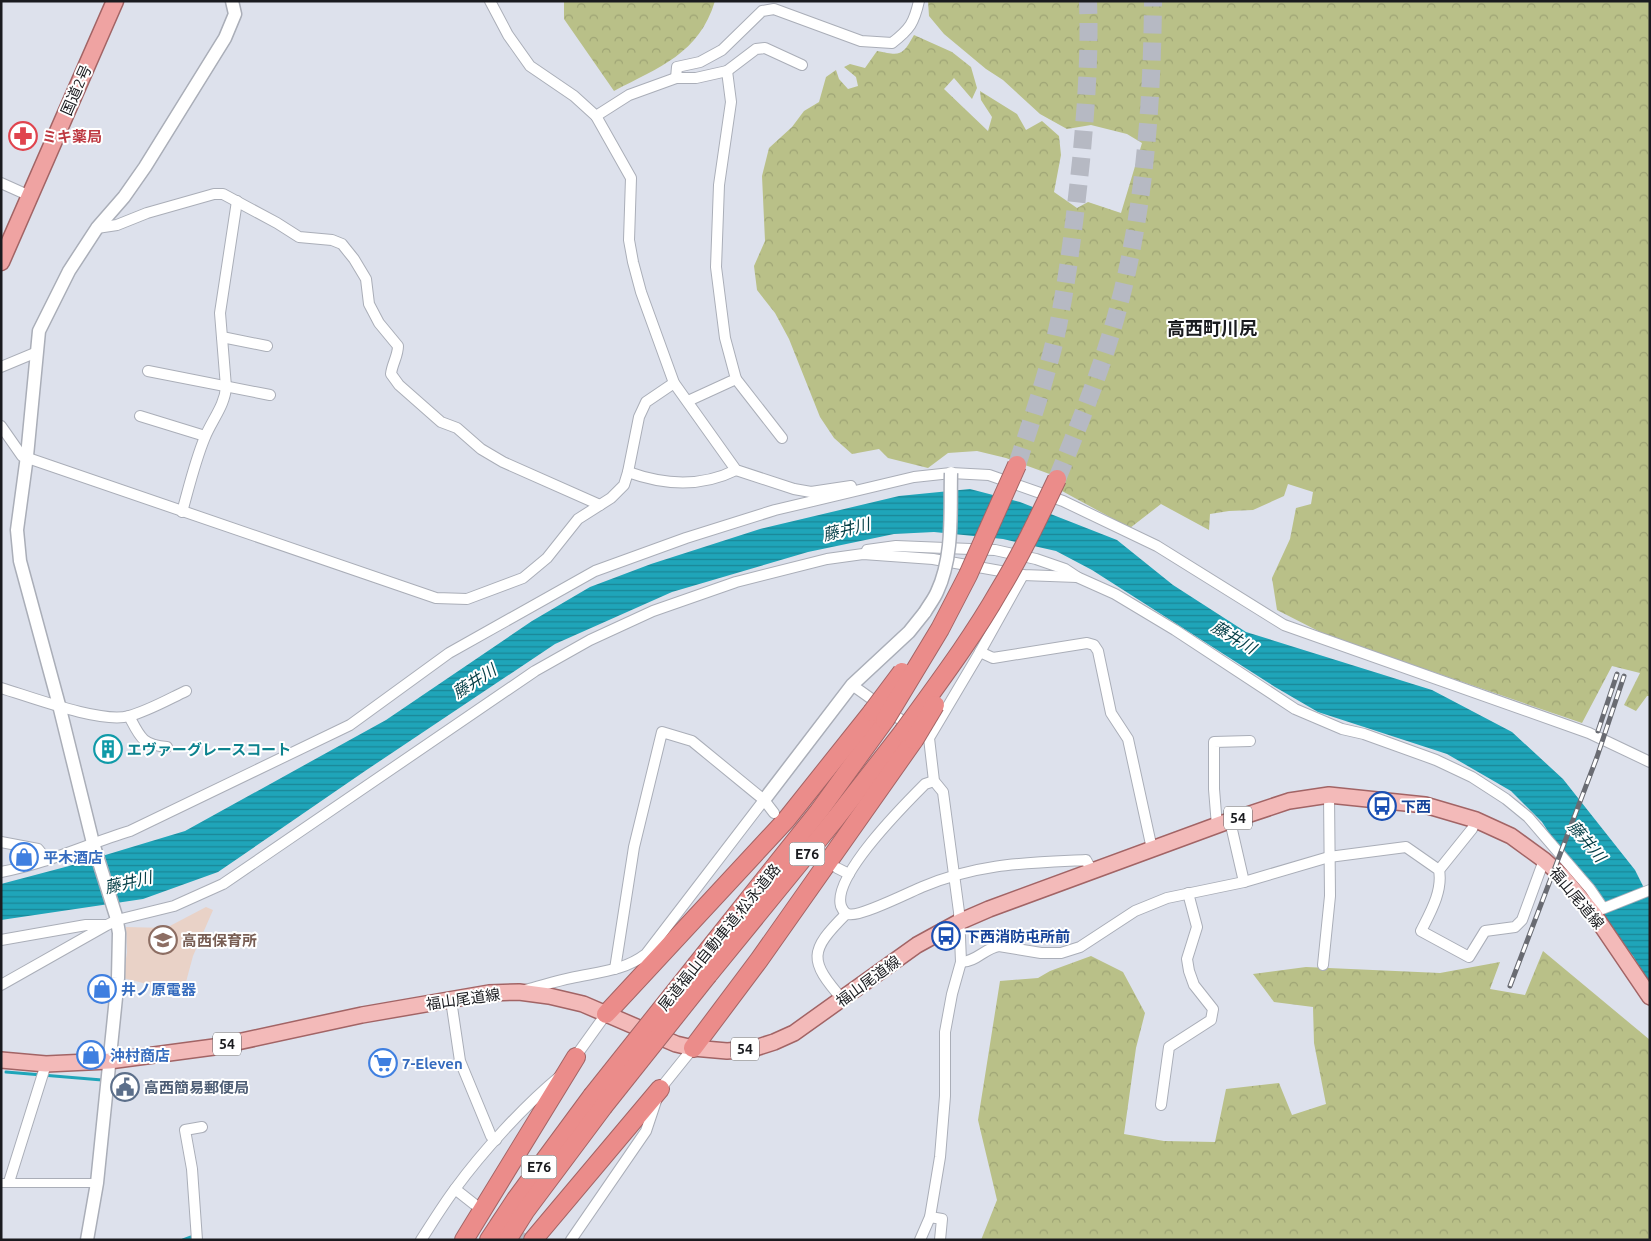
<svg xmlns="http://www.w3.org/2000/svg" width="1651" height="1241" font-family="Ubuntu,'Noto Sans JP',sans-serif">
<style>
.education{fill:#e9d2c7}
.forest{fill:url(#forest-crowns)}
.water{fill:url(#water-rules)}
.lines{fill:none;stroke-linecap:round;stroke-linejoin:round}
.stream{stroke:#1fa5b9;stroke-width:3}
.minor-tunnel{stroke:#b6b9c3;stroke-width:10;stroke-dasharray:10 5;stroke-linecap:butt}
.motorway-tunnel{stroke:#b6b9c3;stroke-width:18;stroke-dasharray:18 9;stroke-linecap:butt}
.pedestrian-casing{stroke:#aaaeb8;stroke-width:10}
.minor-casing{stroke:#aaaeb8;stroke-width:12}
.tertiary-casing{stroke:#aaaeb8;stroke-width:15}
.primary-casing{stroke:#a26465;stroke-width:18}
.trunk-casing{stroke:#a26465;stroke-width:19}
.motorway-casing{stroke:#a26465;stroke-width:20}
.pedestrian{stroke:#fff;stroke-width:8}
.minor{stroke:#fff;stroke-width:10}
.tertiary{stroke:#fff;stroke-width:12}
.primary{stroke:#f3bab9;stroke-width:15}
.trunk{stroke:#efa3a2;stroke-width:16}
.motorway{stroke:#eb8c8a;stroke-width:18}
.rail-casing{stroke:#696b72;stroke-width:5}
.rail{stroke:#fff;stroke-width:3;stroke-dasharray:9;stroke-linecap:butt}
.tertiary-bridge-casing{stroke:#aaaeb8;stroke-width:15;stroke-linecap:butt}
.motorway-bridge-casing{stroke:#a26465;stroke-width:20;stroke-linecap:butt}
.tertiary-bridge{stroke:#fff;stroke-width:12}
.motorway-bridge{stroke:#eb8c8a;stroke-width:18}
.labels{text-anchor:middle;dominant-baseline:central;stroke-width:4;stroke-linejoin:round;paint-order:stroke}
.shield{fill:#fff;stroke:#5f5f62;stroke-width:1}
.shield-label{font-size:14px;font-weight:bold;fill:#1a1b1f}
.street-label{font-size:15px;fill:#1a1b1f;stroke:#fff}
.health-label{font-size:15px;font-weight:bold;fill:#be3a42;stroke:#fff;text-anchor:start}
.culture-label{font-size:15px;font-weight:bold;fill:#0d838f;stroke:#fff;text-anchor:start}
.transit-label{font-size:15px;font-weight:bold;fill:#164399;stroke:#fff;text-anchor:start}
.shop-label{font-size:15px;font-weight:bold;fill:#366cbe;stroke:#fff;text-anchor:start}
.education-label{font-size:15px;font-weight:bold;fill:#785e54;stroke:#fff;text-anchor:start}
.service-label{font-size:15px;font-weight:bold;fill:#4e5e75;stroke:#fff;text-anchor:start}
.water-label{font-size:16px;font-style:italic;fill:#043e46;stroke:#fff}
.quarter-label{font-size:18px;font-weight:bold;fill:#1a1b1f;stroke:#fff}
</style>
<defs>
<pattern id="forest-crowns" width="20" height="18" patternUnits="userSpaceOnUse" patternTransform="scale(1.25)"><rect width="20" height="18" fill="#b9c088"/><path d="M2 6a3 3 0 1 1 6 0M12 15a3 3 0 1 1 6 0" fill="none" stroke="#9ea475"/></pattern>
<pattern id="water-rules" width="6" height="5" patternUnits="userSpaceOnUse" patternTransform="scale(1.25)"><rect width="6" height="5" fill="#1fa5b9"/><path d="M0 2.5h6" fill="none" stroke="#1a8696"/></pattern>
</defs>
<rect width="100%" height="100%" fill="#dde1ec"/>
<path class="education" d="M206,907l7,3 -20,46 -10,37 -60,-15 4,-26 -1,-25 40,1z"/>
<g class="forest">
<path d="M564,1h151c-16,53 -56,66 -101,90l-50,-72z"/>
<path d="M928,1h722v695h-3l-11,15 -12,-6 16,-32 -28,-7 -30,57 -254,-87 -51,-26 -5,-32 18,-39 6,-31 15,-4 2,-12 -25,-8 -4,12 -31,14 -24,1 -19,3 -1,16 -48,-26 -31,24 -68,-37 4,-11 -60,-22 -29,-7 -29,2 -20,15 -40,-10 -9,-9 -27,5 -18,-16 -14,-21 -31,-78 -14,-26 -18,-23 -3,-24 11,-25 -3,-65 7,-28 23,-21 12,-16 15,-9 7,-25 10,-7 3,9 9,10 10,-3 -2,-9 -12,-10 6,-3 15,4 12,-17c24,5 25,5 37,-16l38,17 19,15 6,21 -5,11 -18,-21 -10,11 44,42 4,-14 -11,-17 -1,-9 37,23 9,16 16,-9 17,15 2,19 -7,37 23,16 11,-6 33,11 21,-70 -15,-9 -36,-9 -24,4 -27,-15 -37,-34 -17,-11 -42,-35 -15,-18z"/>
<path d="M1543,951l107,89v200h-669l16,-40 -19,-80 22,-139 38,-3 12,-7 41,-15 32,16 22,41 -9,35 -12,86 40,7 51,1 11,-53 53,-6 13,32 34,-11 -12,-61 -1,-36 -39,-5 -21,-28 53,-7 134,6 60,-11 -10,27 35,6z"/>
</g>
<path class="water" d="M970,489l50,13 97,38 56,45 73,47 186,58 80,42 51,47 72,91 15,30v84l-17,-28 -28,-37 -63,-97 -31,-31 -64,-37 -129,-42 -43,-25 -183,-117 -36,-19 -53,-12 -69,-7 -40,2 -86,18 -136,40 -117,52 -190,127 -147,101 -75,27 -142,21v-36l68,-18 116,-35 201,-111 146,-99 58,-34 61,-23 109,-35 139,-33z"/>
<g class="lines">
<g class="stream">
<path d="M6,1072l96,8"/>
<path d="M183,1240l8,-3"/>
</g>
<g class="minor-tunnel">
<path d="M781,820l52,44"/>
<path d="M480,1208l46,32"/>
</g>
<g class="motorway-tunnel">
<path d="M1017,465c15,-46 31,-92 41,-139 11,-55 17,-110 23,-165 5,-54 9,-106 7,-160"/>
<path d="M1057,479c19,-47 38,-93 53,-142 33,-108 42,-223 43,-336"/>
</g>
<defs>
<path id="pedestrian" d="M1,1183h96"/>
<g id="minor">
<path d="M490,1l18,34 22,31 44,30 22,20 35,62 -2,62 4,22 8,30 33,91 62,87 58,19 17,3 40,-6"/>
<path d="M676,78l1,-11 23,-5 22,-12 40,-39 12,-2 87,32 31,2c18,-14 22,-20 27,-42"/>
<path d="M596,116l33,-21 47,-17h20l31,-7 29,-22 9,-1 37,17"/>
<path d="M1,183l29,13"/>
<path d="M97,228l20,-3 30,-12 67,-19h9l54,29 22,14 33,3 10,4 12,15 12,20 3,25 10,19 19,23c0,10 -6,18 -7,28l8,11 42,37 16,6 24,21 22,13 97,43"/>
<path d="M222,337l45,9"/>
<path d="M1,367l36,-15"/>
<path d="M148,371l122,24"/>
<path d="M736,379l46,59"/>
<path d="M688,401l48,-22 -11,-41 -9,-71 3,-82 12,-83 -4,-31"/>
<path d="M140,416l65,20"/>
<path d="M1,426l21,30 414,142 31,1 56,-21 24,-20 31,-39 33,-21 13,-13 4,-13 11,-55 7,-15 28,-19"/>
<path d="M628,472c36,13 74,15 108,-2"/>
<path d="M182,512c7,-25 13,-51 23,-75 7,-17 20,-32 21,-50l-6,-74 17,-112"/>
<path d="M867,550l29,-4 99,4 41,9 29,10 12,8 38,17 60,36 120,79 47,20 22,5 72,26 36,17 34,22 22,18 62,72 13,19"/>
<path d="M980,652l13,6 94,-15 7,2 4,6 13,62 17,26 24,110"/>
<path d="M852,685l59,42"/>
<path d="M1,688c30,9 101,36 128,28 19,-5 40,-17 57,-25"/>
<path d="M129,716c11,21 13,29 38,31"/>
<path d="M934,781l-9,3c-21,21 -93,93 -84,122 2,4 3,7 7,8 10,4 62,-22 74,-27 57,-24 104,-24 164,-27l6,11"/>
<path d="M1230,821l14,61"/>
<path d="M1217,826l-3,-37v-47l36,-1"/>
<path d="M1,842l37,7 9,11"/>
<path d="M837,868l12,6"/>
<path d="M1439,870l33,-41 4,-9"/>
<path d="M1,872c45,-8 86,-28 129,-41l220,-106 99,-72 146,-82 91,-33 89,-28 139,-33 37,-4 38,2 74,26 94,45 127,79 305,108 61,29"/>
<path d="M1597,911l53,-21"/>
<path d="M1,940l85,-15h20"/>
<path d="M961,962c15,0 24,-14 38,-16l42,7h20l19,-6 55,-36 32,-13 77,-16 85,-25 77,-10 33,23c4,21 -9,43 -18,61l48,26 16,-26 30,-4 7,-7 22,-60"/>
<path d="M1323,965l7,-69 -1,-101"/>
<path d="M615,969l19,-122 28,-115 30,9 72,59 10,13"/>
<path d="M1,985l106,-60 10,-5 57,-14 49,-22 312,-213 55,-31 63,-29 83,-29 91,-23 36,-5 70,5 90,16 54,2"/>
<path d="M525,990c16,-4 31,-9 46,-12 27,-6 53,-7 75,-24l118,-154"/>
<path d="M451,1000l9,61 31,75 5,4"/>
<path d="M843,1000c-35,-40 -34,-49 3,-86"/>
<path d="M573,1060l33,-46"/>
<path d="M1161,1105l8,-58 42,-27 2,-11 -19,-24 -5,-14 -2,-12 10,-32 -9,-34"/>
<path d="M9,1182l37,-118"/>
<path d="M455,1189l19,15"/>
<path d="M930,1217l12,2 -2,21"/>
<path d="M197,1240l-5,-71 -7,-39 17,-3"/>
<path d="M421,1240c11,-17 22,-35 34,-51 27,-37 69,-83 104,-112"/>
<path d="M571,1240l75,-109 14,-42 33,-41"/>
<path d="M920,1240l10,-23 10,-60 5,-61v-64l7,-38 9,-32 -2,-50 -16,-120 -9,-11 -5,-43 51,-86 43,-77"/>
</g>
<g id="tertiary">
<path d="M764,800l88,-115 57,-53 16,-20"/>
<path d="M87,1240l10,-57 21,-205 1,-45 -3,-17 -23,-73 -34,-138 -39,-144 -3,-31 10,-74 12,-125 30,-60 28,-43 27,-31 21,-30 80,-129 10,-24 -3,-13"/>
</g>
<path id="primary" d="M1,1060l45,4 63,-3 105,-14 148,-32 127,-22 30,-1 30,4 34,8 93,40 17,4 34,3 25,-2 22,-7 20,-9 123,-88 42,-23 30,-13 234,-86 66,-22 40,-6 96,10 51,15 35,16 33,24 19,17 30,36 57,84"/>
<path id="trunk" d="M1,262l114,-261"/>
<g id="motorway">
<path d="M697,964l122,-153 66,-91"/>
<path d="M708,975l128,-157 67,-86"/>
<path d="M606,1014l180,-194 86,-108"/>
<path d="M693,1048l66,-88 155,-220"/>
<path d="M464,1240l112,-183"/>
<path d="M489,1240l27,-41 76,-103"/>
<path d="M507,1240l19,-30 77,-103"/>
<path d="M533,1240l127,-151"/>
</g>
</defs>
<use href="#pedestrian" class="pedestrian-casing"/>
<use href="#minor" class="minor-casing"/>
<use href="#tertiary" class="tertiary-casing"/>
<use href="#primary" class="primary-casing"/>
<use href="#trunk" class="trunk-casing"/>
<use href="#motorway" class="motorway-casing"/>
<use href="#pedestrian" class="pedestrian"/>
<use href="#minor" class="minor"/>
<use href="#tertiary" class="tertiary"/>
<use href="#primary" class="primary"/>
<use href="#trunk" class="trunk"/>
<use href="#motorway" class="motorway"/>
<defs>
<g id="rail">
<path d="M1598,731l19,-57"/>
<path d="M1510,986l87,-229 27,-81"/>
</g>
</defs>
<use href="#rail" class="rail-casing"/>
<use href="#rail" class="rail"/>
<defs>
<path id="tertiary-bridge" d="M925,612c4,-7 9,-13 12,-20 17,-36 13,-81 14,-119"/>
<g id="motorway-bridge">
<path d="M872,712l30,-40"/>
<path d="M885,720l55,-91 28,-54 49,-110"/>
<path d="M903,732c33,-46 68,-92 96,-141 22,-36 40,-74 58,-112"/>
<path d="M914,740l21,-35"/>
<path d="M592,1096l105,-132"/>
<path d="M603,1107l105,-132"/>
</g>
</defs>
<use href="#tertiary-bridge" class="tertiary-bridge-casing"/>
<use href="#motorway-bridge" class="motorway-bridge-casing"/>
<use href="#tertiary-bridge" class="tertiary-bridge"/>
<use href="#motorway-bridge" class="motorway-bridge"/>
</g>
<defs>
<symbol id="pharmacy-ring" viewBox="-11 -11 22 22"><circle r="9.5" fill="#fff" stroke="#e0444e" stroke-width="1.5"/><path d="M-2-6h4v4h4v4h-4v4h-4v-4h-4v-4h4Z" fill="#e0444e"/></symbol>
<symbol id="building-ring" viewBox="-11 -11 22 22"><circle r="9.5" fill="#fff" stroke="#0f9aa8" stroke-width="1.5"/><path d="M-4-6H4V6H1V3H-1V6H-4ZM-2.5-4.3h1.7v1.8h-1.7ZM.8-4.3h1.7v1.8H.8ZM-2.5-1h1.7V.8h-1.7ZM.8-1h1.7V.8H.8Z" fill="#0f9aa8"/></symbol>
<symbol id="bus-ring" viewBox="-11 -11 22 22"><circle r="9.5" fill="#fff" stroke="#1a4fb4" stroke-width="1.5"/><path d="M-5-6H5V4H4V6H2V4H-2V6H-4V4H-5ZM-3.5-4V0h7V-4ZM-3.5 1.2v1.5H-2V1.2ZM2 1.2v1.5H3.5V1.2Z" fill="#1a4fb4"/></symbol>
<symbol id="shop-ring" viewBox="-11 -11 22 22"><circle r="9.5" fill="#fff" stroke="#3f7fe0" stroke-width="1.5"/><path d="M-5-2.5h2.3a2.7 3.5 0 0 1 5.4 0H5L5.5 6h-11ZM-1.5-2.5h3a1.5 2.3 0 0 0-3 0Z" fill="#3f7fe0"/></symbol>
<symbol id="school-ring" viewBox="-11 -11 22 22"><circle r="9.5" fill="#fff" stroke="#8d6e63" stroke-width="1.5"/><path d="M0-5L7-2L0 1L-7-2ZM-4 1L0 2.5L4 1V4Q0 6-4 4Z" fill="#8d6e63"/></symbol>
<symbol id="supermarket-ring" viewBox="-11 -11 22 22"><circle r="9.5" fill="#fff" stroke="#3f7fe0" stroke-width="1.5"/><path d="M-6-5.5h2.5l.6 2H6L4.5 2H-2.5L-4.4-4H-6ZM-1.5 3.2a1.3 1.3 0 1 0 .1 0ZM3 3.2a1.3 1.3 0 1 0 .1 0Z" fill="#3f7fe0"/></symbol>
<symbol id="civic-ring" viewBox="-11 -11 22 22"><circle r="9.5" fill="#fff" stroke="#5c6f8a" stroke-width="1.5"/><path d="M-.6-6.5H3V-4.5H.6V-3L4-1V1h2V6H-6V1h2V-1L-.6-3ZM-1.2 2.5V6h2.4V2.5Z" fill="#5c6f8a"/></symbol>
</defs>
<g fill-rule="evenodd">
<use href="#pharmacy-ring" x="7" y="120" width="32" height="32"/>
<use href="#building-ring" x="92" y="733" width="32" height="32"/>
<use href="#bus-ring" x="1366" y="790" width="32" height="32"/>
<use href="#shop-ring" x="8" y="841" width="32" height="32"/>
<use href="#bus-ring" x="930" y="920" width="32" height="32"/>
<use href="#school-ring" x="147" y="924" width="32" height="32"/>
<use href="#shop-ring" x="86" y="973" width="32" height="32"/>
<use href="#shop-ring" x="75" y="1039" width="32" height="32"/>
<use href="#supermarket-ring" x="367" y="1047" width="32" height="32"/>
<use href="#civic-ring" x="109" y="1071" width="32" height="32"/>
</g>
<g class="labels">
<g class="shield">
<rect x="1224" y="806.5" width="28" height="23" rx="4"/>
<rect x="789.5" y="842.5" width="35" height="23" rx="4"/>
<rect x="213" y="1032.5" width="28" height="23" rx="4"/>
<rect x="731" y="1037.5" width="28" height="23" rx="4"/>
<rect x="521.5" y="1155.5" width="35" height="23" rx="4"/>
</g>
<g class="shield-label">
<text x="1238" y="818">54</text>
<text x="807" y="854">E76</text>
<text x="227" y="1044">54</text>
<text x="745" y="1049">54</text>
<text x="539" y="1167">E76</text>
</g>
<g class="street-label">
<text transform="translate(76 90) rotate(-66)">国道2号</text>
<text transform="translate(1577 898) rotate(50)">福山尾道線</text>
<text transform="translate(719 937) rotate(-51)">尾道福山自動車道;松永道路</text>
<text transform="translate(868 981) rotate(-36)">福山尾道線</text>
<text transform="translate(463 999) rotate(-8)">福山尾道線</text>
</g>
<g class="health-label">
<text x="42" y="136">ミキ薬局</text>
</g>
<g class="culture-label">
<text x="127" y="749">エヴァーグレースコート</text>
</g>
<g class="transit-label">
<text x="1401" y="806">下西</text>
<text x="965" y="936">下西消防屯所前</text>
</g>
<g class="shop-label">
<text x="43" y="857">平木酒店</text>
<text x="121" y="989">井ノ原電器</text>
<text x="110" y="1055">沖村商店</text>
<text x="402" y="1063">7-Eleven</text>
</g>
<g class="education-label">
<text x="182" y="940">高西保育所</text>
</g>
<g class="service-label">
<text x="144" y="1087">高西簡易郵便局</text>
</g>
<g class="water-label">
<text transform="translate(846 529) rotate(-14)">藤井川</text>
<text transform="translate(1234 637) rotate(31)">藤井川</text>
<text transform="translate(474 681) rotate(-33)">藤井川</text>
<text transform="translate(1587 841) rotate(50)">藤井川</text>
<text transform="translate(128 882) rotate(-13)">藤井川</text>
</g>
<g class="quarter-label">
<text x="1212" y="328">高西町川尻</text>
</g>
</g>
<rect width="1651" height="1241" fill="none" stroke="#1a1b1f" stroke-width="5"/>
</svg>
